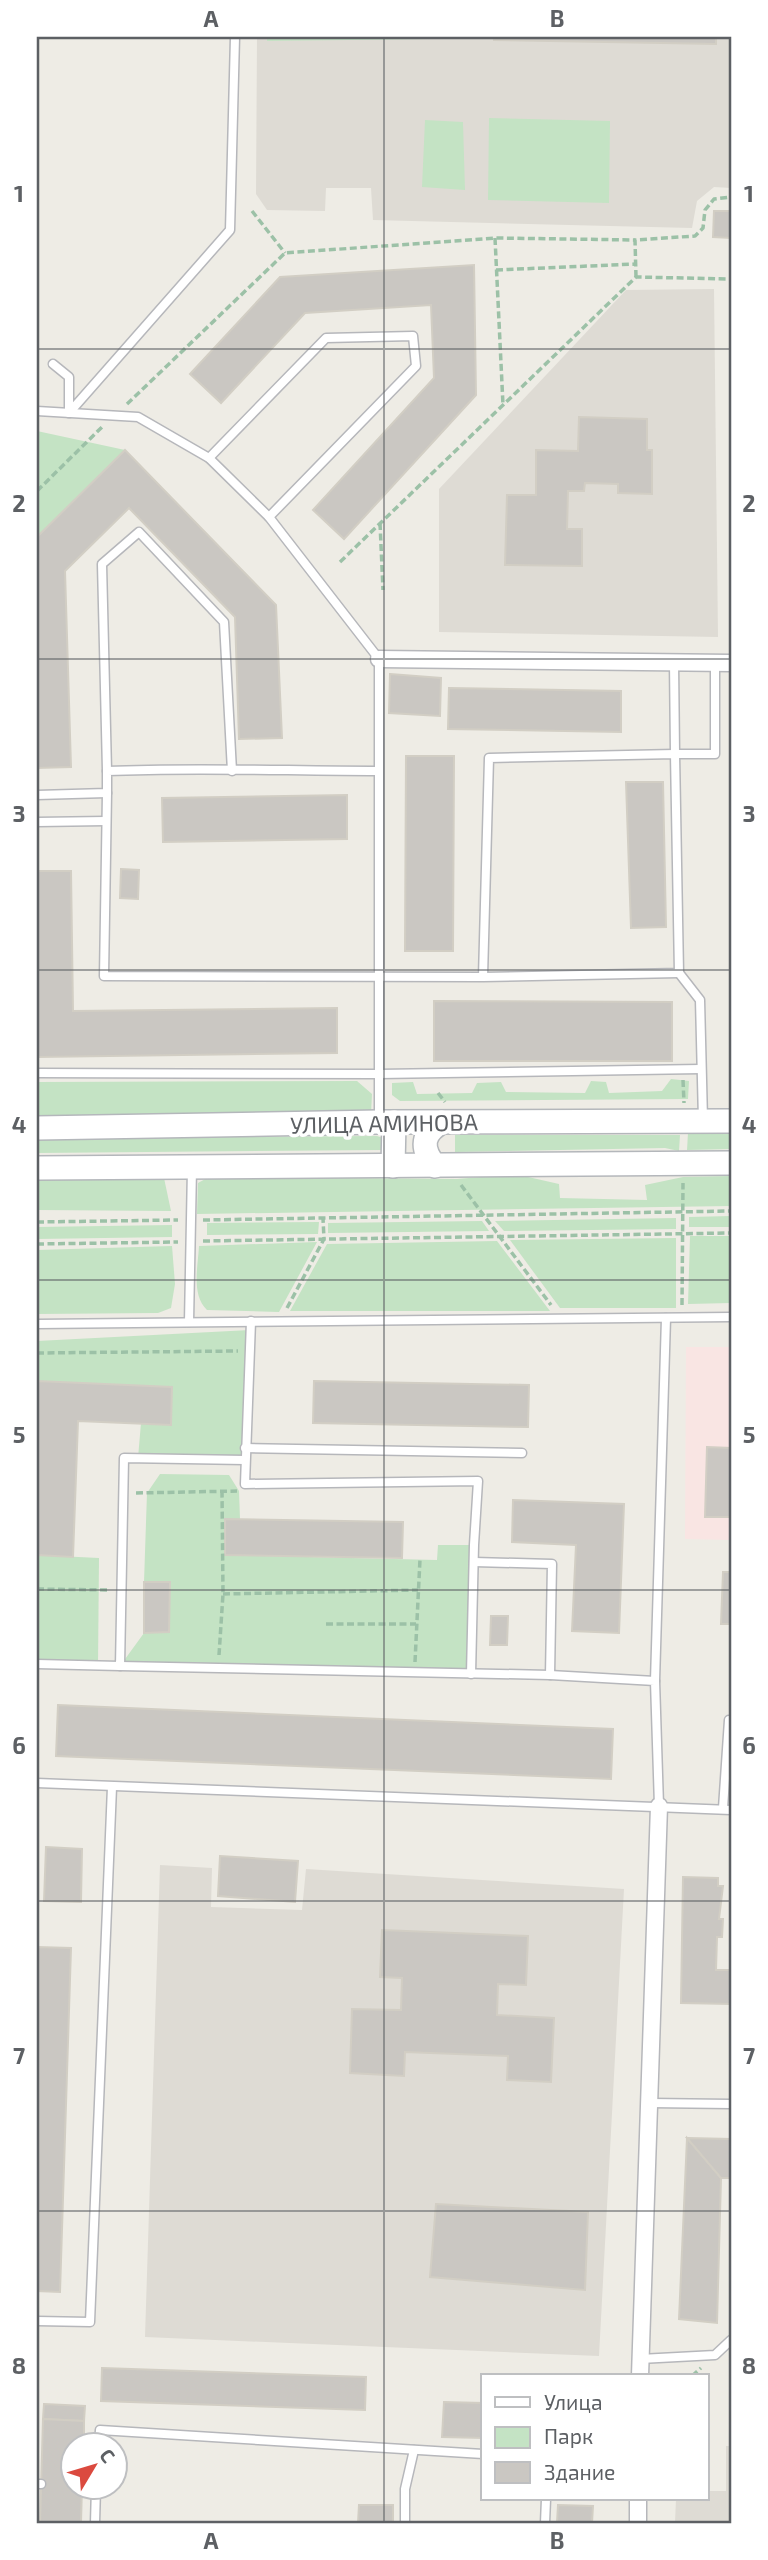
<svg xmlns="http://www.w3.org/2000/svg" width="768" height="2560" font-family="'Exo 2',sans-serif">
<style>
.education{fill:#dedbd4}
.medical{fill:#f9e5e3}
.green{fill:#c4e3c4}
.building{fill:#cac7c2;stroke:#d2cec4;stroke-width:2}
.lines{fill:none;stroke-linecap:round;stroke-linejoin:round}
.lane-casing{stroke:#b6b7bb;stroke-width:11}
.street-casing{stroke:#b6b7bb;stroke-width:19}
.secondary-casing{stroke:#b4b7bb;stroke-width:26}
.path{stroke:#9cc1a7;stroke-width:3.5;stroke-dasharray:7 3.5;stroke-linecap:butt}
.lane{stroke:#fff;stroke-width:8}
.street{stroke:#fff;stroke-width:16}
.secondary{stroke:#fff;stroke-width:23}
.grid{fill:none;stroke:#5d6064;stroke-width:2;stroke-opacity:0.55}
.labels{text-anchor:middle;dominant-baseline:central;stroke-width:7;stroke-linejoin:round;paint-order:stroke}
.street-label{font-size:23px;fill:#5d6064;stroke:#fff}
.neatline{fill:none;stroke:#5d6064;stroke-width:2.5}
.grid-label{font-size:23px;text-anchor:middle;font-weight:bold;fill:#5d6064}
</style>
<rect width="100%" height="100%" fill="#eeece5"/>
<g class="education">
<path d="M257,37h474v151l-17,-1 -17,14 -5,27 -319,-8 -2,-32h-45l-1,23 -58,-1 -11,-16z"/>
<path d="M714,289l4,348 -279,-5v-143l187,-199z"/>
<path d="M160,1865l52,3 -1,39 91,3 4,-41 318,20 -25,467 -454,-19z"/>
<path d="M726,2446h5v77h-56l1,-24h31v-8h19z"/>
</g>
<path class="medical" d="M686,1347h45v193l-46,-1z"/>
<g class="green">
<path d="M267,37h163v2l-163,2z"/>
<path d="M489,118l121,3 -1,82 -121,-3z"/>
<path d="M425,120l38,2 2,68 -43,-3z"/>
<path d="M37,431l88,19 -88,87z"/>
<path d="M671,1079l18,2 -1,18 -288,2 -8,-6v-12l21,-1 4,12 55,-1 5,-10 24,-1 5,10 79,1 6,-12 15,1 3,11 53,-2z"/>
<path d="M357,1081l15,13 -1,20 -334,4v-36z"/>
<path d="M688,1133h43v16l-44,1z"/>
<path d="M455,1135h225l-1,16 -14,-3 -210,4z"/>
<path d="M377,1136l6,2 1,8 -2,4 -345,3v-15z"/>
<path d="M515,1174l44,10 1,14 87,2 -2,-15 38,-8 48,-1v30l-534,8 1,-31 11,-6 248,2z"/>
<path d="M37,1178h127l7,33 -134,-1z"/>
<path d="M731,1216v11h-42v-10z"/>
<path d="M676,1218v11l-172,2 -9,-10z"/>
<path d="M482,1221l7,10 -161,2v-10z"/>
<path d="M319,1222l-1,12 -111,1v-12z"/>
<path d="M172,1225v12l-135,2v-12z"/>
<path d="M690,1236h41v67l-43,1z"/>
<path d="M676,1238v70h-116l-50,-68z"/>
<path d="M497,1241l53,70h-260l37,-67z"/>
<path d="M317,1242l-38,70 -72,-2c-16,-15 -9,-44 -8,-64z"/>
<path d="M172,1246l3,38 -4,24 -13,5 -121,1v-64z"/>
<path d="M250,1330l-5,130 -107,-2 3,-35 30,1 1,-37 -134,-6 -1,9v-49z"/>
<path d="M160,1474l69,1 10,16 1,28h-15v36l212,5 1,-15h36l-3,129 -351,-8 24,-33 25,-2 1,-49h-26l3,-89z"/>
<path d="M37,1555l62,3 -1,108 -61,-2z"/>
</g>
<g class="building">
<path d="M494,37h222v7l-222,-4z"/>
<path d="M714,211h17v27l-18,-1z"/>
<path d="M474,265l2,130 -132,144 -31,-29 121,-132 -3,-73 -126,8 -84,90 -31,-29 90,-97z"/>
<path d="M579,417l68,2v31h5v44l-34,-1v-9l-33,-1 -1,8h-16l-1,38h15v37l-77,-1 2,-70h29v-45l42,1z"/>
<path d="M125,450l151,155 6,133 -43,1 -4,-122 -106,-109 -64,63 6,196 -34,1v-231z"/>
<path d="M390,674l51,4 -1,38 -51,-3z"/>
<path d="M449,688l172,3v41l-173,-3z"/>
<path d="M406,756h48l-1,195h-48z"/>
<path d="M626,782h37l3,145 -35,1z"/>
<path d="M347,795v44l-184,3 -1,-44z"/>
<path d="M121,869l18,1 -1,29 -18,-1z"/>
<path d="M37,871h34l2,140 264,-3v45l-300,4z"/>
<path d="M434,1001l238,1v59h-238z"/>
<path d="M37,1381l135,6 -1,38 -93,-4 -5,136 -36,-2z"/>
<path d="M314,1381l215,4 -1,42 -215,-4z"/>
<path d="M707,1447l24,1v69h-26z"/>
<path d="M513,1500l111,4 -5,129 -47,-2 4,-86 -64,-3z"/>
<path d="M225,1519l178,3 -1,36 -177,-3z"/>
<path d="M723,1572h8v52h-10z"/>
<path d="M144,1582h26l-1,50 -25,1z"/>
<path d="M491,1616h17l-1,29h-17z"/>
<path d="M58,1705l555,24 -2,50 -555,-23z"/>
<path d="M46,1847l36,2 -1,53 -37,-1z"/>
<path d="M220,1856l78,5 -3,41 -77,-6z"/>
<path d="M683,1877l35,1v8h5l-4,33h4l-1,18h-5l-1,33h15v34l-50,-1z"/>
<path d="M382,1930l146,6 -2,49 -28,-1 -1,31 57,3 -3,64 -44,-2 1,-24 -103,-4 -1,24 -54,-3 2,-64 49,1 1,-32 -22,-1z"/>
<path d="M37,1947l34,1 -11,344 -23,-1z"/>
<path d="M687,2138l34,40 -4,145 -38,-4z"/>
<path d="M687,2138l44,1v39h-10z"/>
<path d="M436,2204l152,8 -3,78 -155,-13z"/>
<path d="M102,2368l264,9 -1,33 -264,-9z"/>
<path d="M444,2402l39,1v35l-41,-1z"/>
<path d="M44,2404l41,2 -1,15 -41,-2z"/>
<path d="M43,2419l41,2v23h-10v42h8l-1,37h-41z"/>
<path d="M359,2505h34v18h-35z"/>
<path d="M558,2505l35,1 -1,17h-35z"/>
</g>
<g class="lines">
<defs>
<g id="lane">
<path d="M53,364l16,13v36l161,-183 5,-193"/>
<path d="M37,411l101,6 71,41 60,59 110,142v460"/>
<path d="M209,458l117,-120 87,-2 3,30 -147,151"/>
<path d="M674,662l1,92h40v-91"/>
<path d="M107,771l-5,-207 37,-32 85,90 8,149"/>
<path d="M107,793l-3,183 379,1 6,-219 186,-4 4,219 -196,4"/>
<path d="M37,795l70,-2v-22c90,-4 181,0 271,0"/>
<path d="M37,822l69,-1"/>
<path d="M679,973l21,27 3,120"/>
<path d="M37,1073l342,1 322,-5"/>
<path d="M251,1321l-6,163 233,-3 -4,64 -3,129"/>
<path d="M189,1322l3,-154"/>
<path d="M37,1324l694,-7"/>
<path d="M245,1448l277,5"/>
<path d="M474,1562l78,2 -2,111"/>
<path d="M37,1664l83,2 4,-208 121,2"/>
<path d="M120,1666l430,9 105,6 4,125"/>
<path d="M655,1681l11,-363"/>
<path d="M37,1783l694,27"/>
<path d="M723,1808l6,-88h2"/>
<path d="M650,2103l81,1"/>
<path d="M37,2321l53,1 22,-535"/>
<path d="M640,2359l75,-4 16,-15"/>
<path d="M99,2444l1,-14 383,24"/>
<path d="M37,2484h4"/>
<path d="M83,2486l13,1 -1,36"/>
<path d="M405,2523v-34l9,-39"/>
<path d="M545,2523l1,-24"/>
</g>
<g id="street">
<path d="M379,659l352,4"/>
<path d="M640,2376l19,-570"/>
<path d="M638,2523v-24"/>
</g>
<g id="secondary">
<path d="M37,1128l342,-6 352,-1"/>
<path d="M393,1166l1,-44"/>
<path d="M435,1166c-15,-18 -13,-33 7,-44"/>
<path d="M37,1168l694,-5"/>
</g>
</defs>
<use href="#lane" class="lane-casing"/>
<use href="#street" class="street-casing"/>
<use href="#secondary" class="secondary-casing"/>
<g class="path">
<path d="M252,211l33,42"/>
<path d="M495,238l8,167"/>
<path d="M496,270l140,-6"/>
<path d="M636,277l-1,-37 60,-4 8,-8 2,-18 9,-11 17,-2"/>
<path d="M127,404l158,-151 210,-15 140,2"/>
<path d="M37,491l66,-65"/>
<path d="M380,523l3,67"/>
<path d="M340,562l296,-285 95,2"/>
<path d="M683,1080l1,23"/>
<path d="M438,1093l7,9"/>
<path d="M461,1185l90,120"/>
<path d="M203,1220l528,-9"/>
<path d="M37,1222l141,-2"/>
<path d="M203,1241l528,-8"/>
<path d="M37,1244l141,-2"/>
<path d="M682,1305l1,-122"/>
<path d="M287,1308l37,-69 -1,-21"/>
<path d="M37,1353l201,-2"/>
<path d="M136,1493l101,-2"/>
<path d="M37,1589l72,1"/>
<path d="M223,1594l195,-4"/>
<path d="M326,1624h90"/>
<path d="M219,1655l4,-61 -1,-103"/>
<path d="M415,1662l5,-103"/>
<path d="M692,2376l9,-8"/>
</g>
<use href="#lane" class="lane"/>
<use href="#street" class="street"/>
<use href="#secondary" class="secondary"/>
</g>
<path class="grid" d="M384,37v2486M37,349h694M37,659h694M37,970h694M37,1280h694M37,1590h694M37,1901h694M37,2211h694"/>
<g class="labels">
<g class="street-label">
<text transform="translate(384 1123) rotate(-1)">УЛИЦА АМИНОВА</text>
</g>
</g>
<rect width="768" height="2560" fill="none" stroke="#ffffff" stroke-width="77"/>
<rect x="481" y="2374" width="228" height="126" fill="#ffffff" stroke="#bebfc1" stroke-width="2"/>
<rect x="495" y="2397" width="35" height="10" fill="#ffffff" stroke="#bebfc1" stroke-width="2"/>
<text x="544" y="2410" font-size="21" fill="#5d6064">Улица</text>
<rect x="495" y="2427" width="35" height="21" fill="#c4e3c4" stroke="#bebfc1" stroke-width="2"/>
<text x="544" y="2444" font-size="21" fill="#5d6064">Парк</text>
<rect x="495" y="2462" width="35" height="21" fill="#cac7c2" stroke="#bebfc1" stroke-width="2"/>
<text x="544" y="2480" font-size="21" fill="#5d6064">Здание</text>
<g transform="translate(94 2466) rotate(52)"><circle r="33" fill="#ffffff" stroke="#bebfc1" stroke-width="2"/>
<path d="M0-5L12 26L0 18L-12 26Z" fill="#db4a3f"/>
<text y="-10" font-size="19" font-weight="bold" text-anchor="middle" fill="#5d6064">С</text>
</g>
<rect x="38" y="38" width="692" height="2484" class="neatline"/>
<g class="grid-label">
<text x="211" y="27">A</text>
<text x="557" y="27">B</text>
<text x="19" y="202">1</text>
<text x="749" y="202">1</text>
<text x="19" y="512">2</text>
<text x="749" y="512">2</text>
<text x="19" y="822">3</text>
<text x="749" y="822">3</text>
<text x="19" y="1133">4</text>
<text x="749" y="1133">4</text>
<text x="19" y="1443">5</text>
<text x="749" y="1443">5</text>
<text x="19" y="1754">6</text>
<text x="749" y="1754">6</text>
<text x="19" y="2064">7</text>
<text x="749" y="2064">7</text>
<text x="19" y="2374">8</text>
<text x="749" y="2374">8</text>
<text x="211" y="2549">A</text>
<text x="557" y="2549">B</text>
</g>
</svg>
